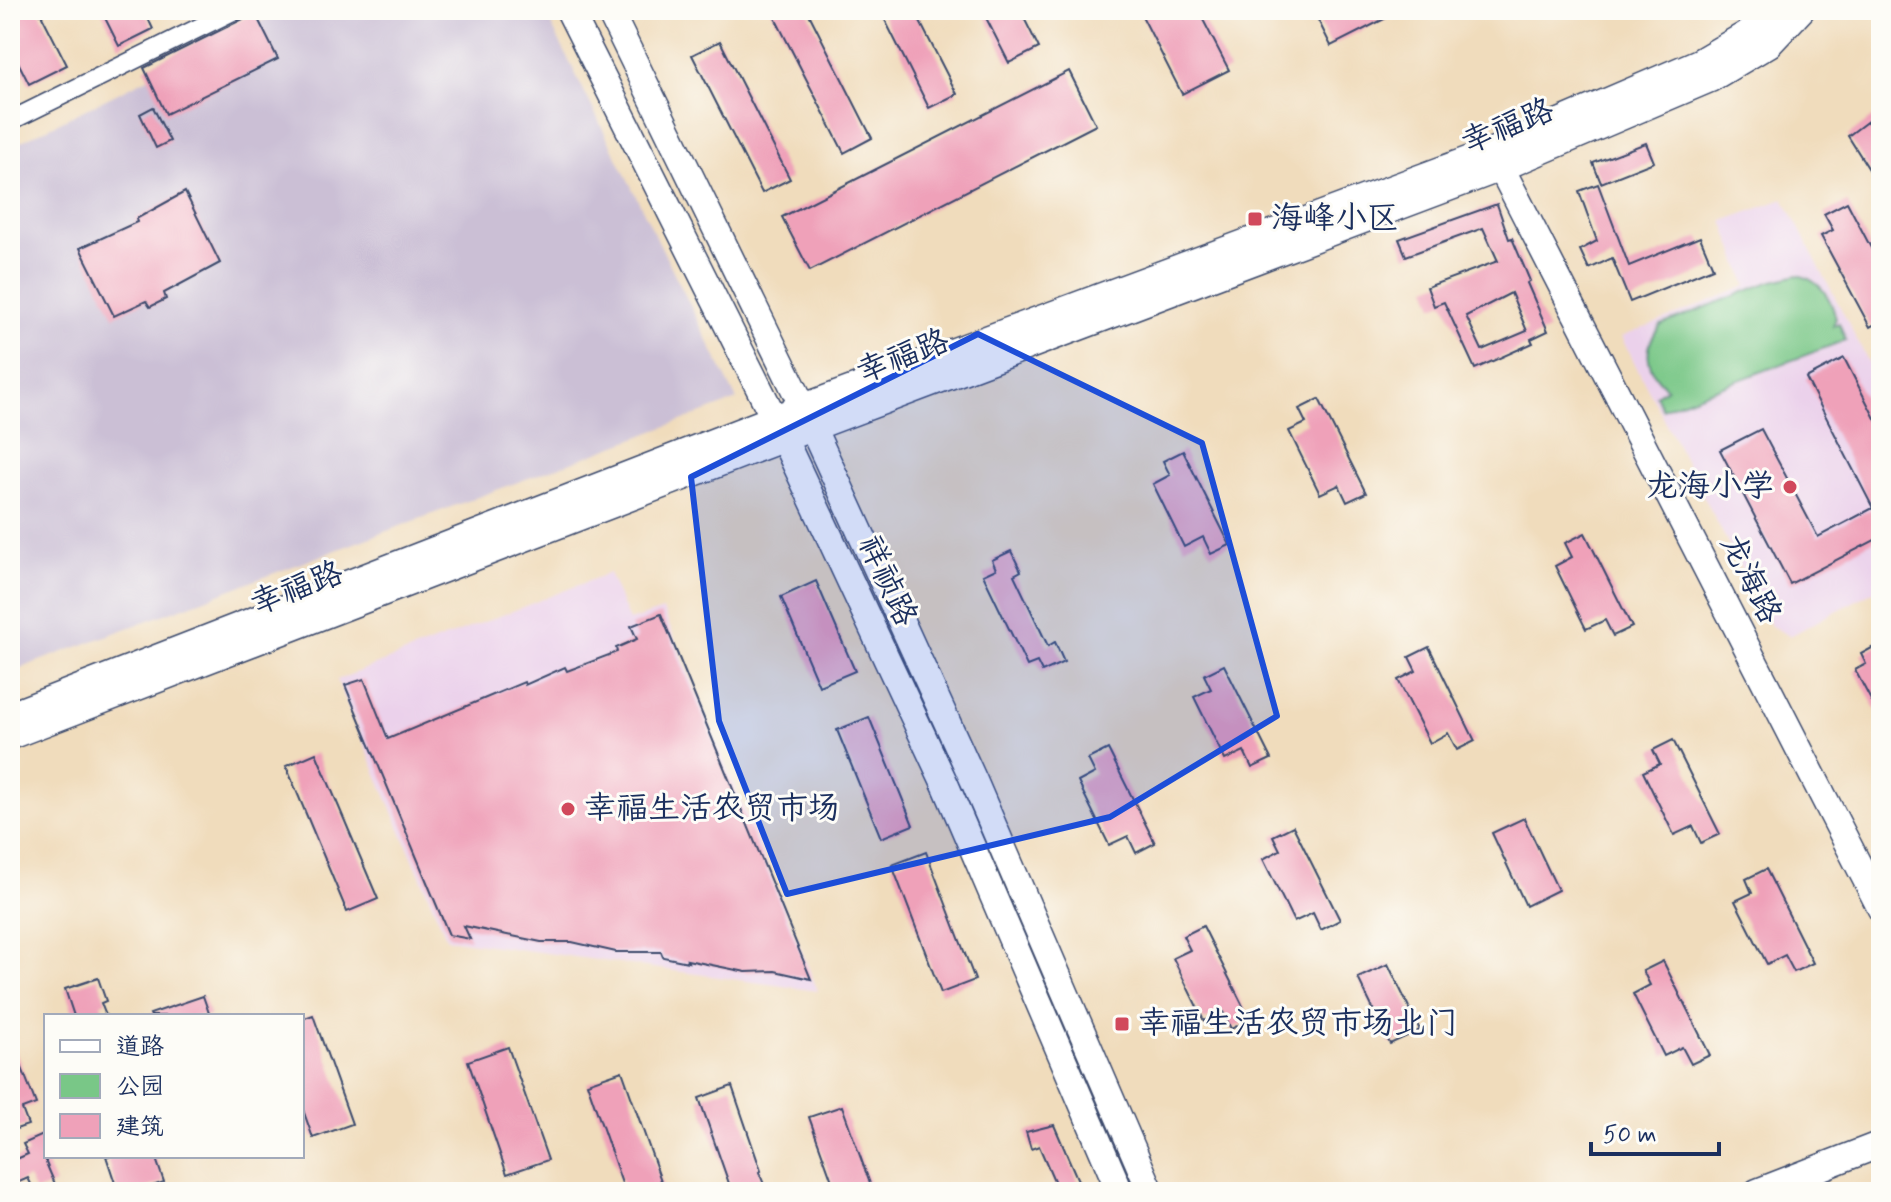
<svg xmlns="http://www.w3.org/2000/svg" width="1891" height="1202" font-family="Mynerve,'LXGW WenKai TC',sans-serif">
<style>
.built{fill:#ebd1eb}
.industrial{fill:#cbbfd5}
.green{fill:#79c787;stroke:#4a7b72;stroke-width:2}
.building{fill:#efa1b9;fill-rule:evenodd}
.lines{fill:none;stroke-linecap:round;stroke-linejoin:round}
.street-casing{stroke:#3b496c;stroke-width:21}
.secondary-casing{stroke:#3b496c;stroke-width:29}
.street{stroke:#fff;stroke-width:18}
.secondary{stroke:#fff;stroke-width:26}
.marked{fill:#1d4ed8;fill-opacity:0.2;stroke:#1d4ed8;stroke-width:6;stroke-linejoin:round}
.poi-dot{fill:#d1495b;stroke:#fdfcf7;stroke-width:3}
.labels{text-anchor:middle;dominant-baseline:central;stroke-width:6;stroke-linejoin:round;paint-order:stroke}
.street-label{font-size:32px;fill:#1b2f5e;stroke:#fdfcf7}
.poi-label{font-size:32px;fill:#1b2f5e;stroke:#fdfcf7;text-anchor:start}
</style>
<rect width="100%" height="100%" fill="#fdfcf7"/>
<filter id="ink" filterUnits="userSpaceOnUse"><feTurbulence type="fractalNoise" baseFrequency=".0125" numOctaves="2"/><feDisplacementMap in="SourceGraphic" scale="16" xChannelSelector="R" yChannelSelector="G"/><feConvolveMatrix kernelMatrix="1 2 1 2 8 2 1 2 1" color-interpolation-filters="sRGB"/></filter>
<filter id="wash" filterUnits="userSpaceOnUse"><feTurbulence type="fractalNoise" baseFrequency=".006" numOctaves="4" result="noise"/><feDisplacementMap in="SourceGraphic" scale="32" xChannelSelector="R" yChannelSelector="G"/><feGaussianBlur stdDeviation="1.8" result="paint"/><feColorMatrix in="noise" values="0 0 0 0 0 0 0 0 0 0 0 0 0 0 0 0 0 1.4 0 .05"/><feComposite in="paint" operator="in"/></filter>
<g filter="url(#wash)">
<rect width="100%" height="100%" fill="#f0dcbc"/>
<g class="built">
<path d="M1784,199l97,187v201l-91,49 -19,-10 -150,-289 126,-51 -24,-65z"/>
<path d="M609,573l20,48 34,-11 155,381 -371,-52 -110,-259z"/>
</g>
<path class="industrial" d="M284,10h260l193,390 -727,272v-525z"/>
<path class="green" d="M1798,275c23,6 32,21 38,43l-3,8 6,-3 7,17 -184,69 -6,-14 11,-7c-22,-19 -25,-41 -6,-63l108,-43z"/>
<g id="blocks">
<g class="building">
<path d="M10,10h29l28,55 -38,19 -19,-38z"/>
<path d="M101,10h43l9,19 -34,17z"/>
<path d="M771,10h36l65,128 -28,15z"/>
<path d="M880,10h34l43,84 -28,14z"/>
<path d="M982,10h38l19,38 -30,15z"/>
<path d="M1139,10h59l31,60 -47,24z"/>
<path d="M1313,10h89l-71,36z"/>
<path d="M255,13l23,46 -112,55 -22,-46z"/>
<path d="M720,41l70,138 -28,14 -70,-138z"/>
<path d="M1069,71l27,54 -286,146 -28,-54z"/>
<path d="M153,107l17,34 -14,7 -16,-34z"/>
<path d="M1881,111v57l-9,6 -24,-38z"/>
<path d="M1646,143l8,19 -53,21 -8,-20z"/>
<path d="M1598,184l31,82 71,-29 13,31 -83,34 -18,-44 -23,11 -9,-19 17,-9 -18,-50z"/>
<path d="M185,192l35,71 -56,30 2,6 -16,8 -4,-6 -32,15 -34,-68 57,-26 -1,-3z"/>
<path d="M1847,202l34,65v54l-11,6 -49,-91 12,-6 -9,-16z"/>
<path d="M1497,204l12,35 3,-1 18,43 -3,2 21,48 -17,8 2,4 -58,26 -31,-67 -10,4 -7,-19 71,-26 -15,-33 -77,28 -7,-17zM1511,293l16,38 -45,19 -16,-34z"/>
<path d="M1844,358l37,72v107l-91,47 -70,-134 41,-21 57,108 55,-29 -67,-130z"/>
<path d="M1319,399l47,94 -19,9 -8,-17 -19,9 -31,-63 17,-8 -7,-14z"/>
<path d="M1183,451l47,94 -19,9 -8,-17 -19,10 -31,-63 17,-9 -7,-14z"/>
<path d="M1585,533l47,94 -19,9 -8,-16 -19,9 -31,-63 17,-9 -7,-14z"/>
<path d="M1011,551l10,20 -7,4 34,71 7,-4 9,20 -22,10 -5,-10 -10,4 -44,-91 13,-6 -4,-9z"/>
<path d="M816,581l39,90 -36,15 -38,-89z"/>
<path d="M661,614l150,365 -36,-8 -29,1 -59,-12 1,2 -25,-5 -2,-5h-45l-44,-10h-31l-77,-16 6,13 -21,-4 -104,-250 19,-6 24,60 136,-57 1,3 40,-18 2,4 50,-19 -1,-4 21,-9 -6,-13z"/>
<path d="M1881,643v76l-26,-49 11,-6 -5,-10z"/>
<path d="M1429,647l46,94 -18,9 -9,-17 -18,10 -32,-63 18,-9 -7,-14z"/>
<path d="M1224,665l47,94 -19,9 -8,-17 -19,9 -31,-63 17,-8 -7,-14z"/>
<path d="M869,717l44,108 -32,13 -44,-108z"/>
<path d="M1673,740l47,94 -19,9 -8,-17 -19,9 -31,-63 17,-8 -7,-14z"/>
<path d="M1108,749l47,94 -19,10 -8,-17 -19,9 -31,-63 17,-9 -7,-14z"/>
<path d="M316,753l62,146 -31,13 -61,-146z"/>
<path d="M1524,818l34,72 -32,16 -34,-73z"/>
<path d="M1293,826l47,94 -19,10 -8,-17 -19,9 -31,-63 17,-9 -7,-14z"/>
<path d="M926,852l49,128 -34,13 -49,-128z"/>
<path d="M1766,869l47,94 -19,9 -9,-17 -18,9 -32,-63 17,-8 -6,-14z"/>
<path d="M1203,926l47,94 -19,9 -8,-17 -19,9 -31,-63 17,-8 -7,-14z"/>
<path d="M1663,961l47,94 -19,9 -9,-17 -18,9 -31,-62 17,-9 -7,-14z"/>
<path d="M1388,964l32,66 -30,14 -32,-66z"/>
<path d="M98,978l8,23 -5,2 5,13h-32l-9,-27z"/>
<path d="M203,996l7,20h-59l-1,-2z"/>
<path d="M313,1015l39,109 -39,14 -11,-31v-88z"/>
<path d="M10,1037l26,67 -14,5 6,16 -18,6z"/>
<path d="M508,1047l40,113 -41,14 -39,-113z"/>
<path d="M622,1071l43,121h-40l-38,-109z"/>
<path d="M732,1086l29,85 -2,1 8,20h-35l-33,-94z"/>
<path d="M842,1106l31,86h-37l-27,-75z"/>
<path d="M1054,1125l29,67h-24l-20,-46 -8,3 -5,-17z"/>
<path d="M43,1135l3,8v20l9,21 -20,8 -7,-14 -18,8v-24l18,-8 -5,-10z"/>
<path d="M106,1156h49l9,26 -28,10h-18z"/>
</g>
</g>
</g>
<g filter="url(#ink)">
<use href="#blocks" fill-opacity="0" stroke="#3b496c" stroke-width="2"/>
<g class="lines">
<defs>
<path id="street" d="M10,121l225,-111"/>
<g id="secondary">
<path d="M569,10l205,408 172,368 174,406"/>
<path d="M609,10l194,397 171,374 177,411"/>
<path d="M1494,154l387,755"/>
<path d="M10,715l764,-297 718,-267 207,-89 58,-34 17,-18"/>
<path d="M10,736l772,-297 719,-271 209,-89 59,-35 32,-34"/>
<path d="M1757,1192l124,-48"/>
</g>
</defs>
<use href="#street" class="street-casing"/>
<use href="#secondary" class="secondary-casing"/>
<use href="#street" class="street"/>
<use href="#secondary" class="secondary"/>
</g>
</g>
<path class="marked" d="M978,334l224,109 75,273 -167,101 -323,77 -68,-173 -28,-244z"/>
<g class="poi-dot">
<rect x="1247" y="211" width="16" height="16" rx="4"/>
<circle cx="1790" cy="487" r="8"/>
<circle cx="568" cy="809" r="8"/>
<rect x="1114" y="1016" width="16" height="16" rx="4"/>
</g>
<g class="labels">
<g class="street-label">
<text transform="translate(1508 127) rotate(-22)">幸福路</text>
<text transform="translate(903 357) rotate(-21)">幸福路</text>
<text transform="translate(1750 579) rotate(63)">龙海路</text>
<text transform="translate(887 581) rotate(65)">祥祯路</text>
<text transform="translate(297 589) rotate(-21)">幸福路</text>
</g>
<g class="poi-label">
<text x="1271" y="219">海峰小区</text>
<text x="1774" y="487" text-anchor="end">龙海小学</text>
<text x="584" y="809">幸福生活农贸市场</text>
<text x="1138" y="1024">幸福生活农贸市场北门</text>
</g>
</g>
<rect width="1891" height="1202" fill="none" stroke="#fdfcf7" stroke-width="40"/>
<rect x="44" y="1014" width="260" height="144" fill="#fdfcf7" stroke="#a3aaba" stroke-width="2"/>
<rect x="60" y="1040" width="40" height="12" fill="#ffffff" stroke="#a3aaba" stroke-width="2"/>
<text x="116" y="1054" font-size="24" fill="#1b2f5e">道路</text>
<rect x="60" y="1074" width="40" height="24" fill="#79c787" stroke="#a3aaba" stroke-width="2"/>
<text x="116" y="1094" font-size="24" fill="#1b2f5e">公园</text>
<rect x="60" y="1114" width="40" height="24" fill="#efa1b9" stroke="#a3aaba" stroke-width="2"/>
<text x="116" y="1134" font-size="24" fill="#1b2f5e">建筑</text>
<path d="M1591 1142v12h128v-12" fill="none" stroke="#1b2f5e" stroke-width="4"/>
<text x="1603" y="1142" font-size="24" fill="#1b2f5e" stroke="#fdfcf7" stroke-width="6" paint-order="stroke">50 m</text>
</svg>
